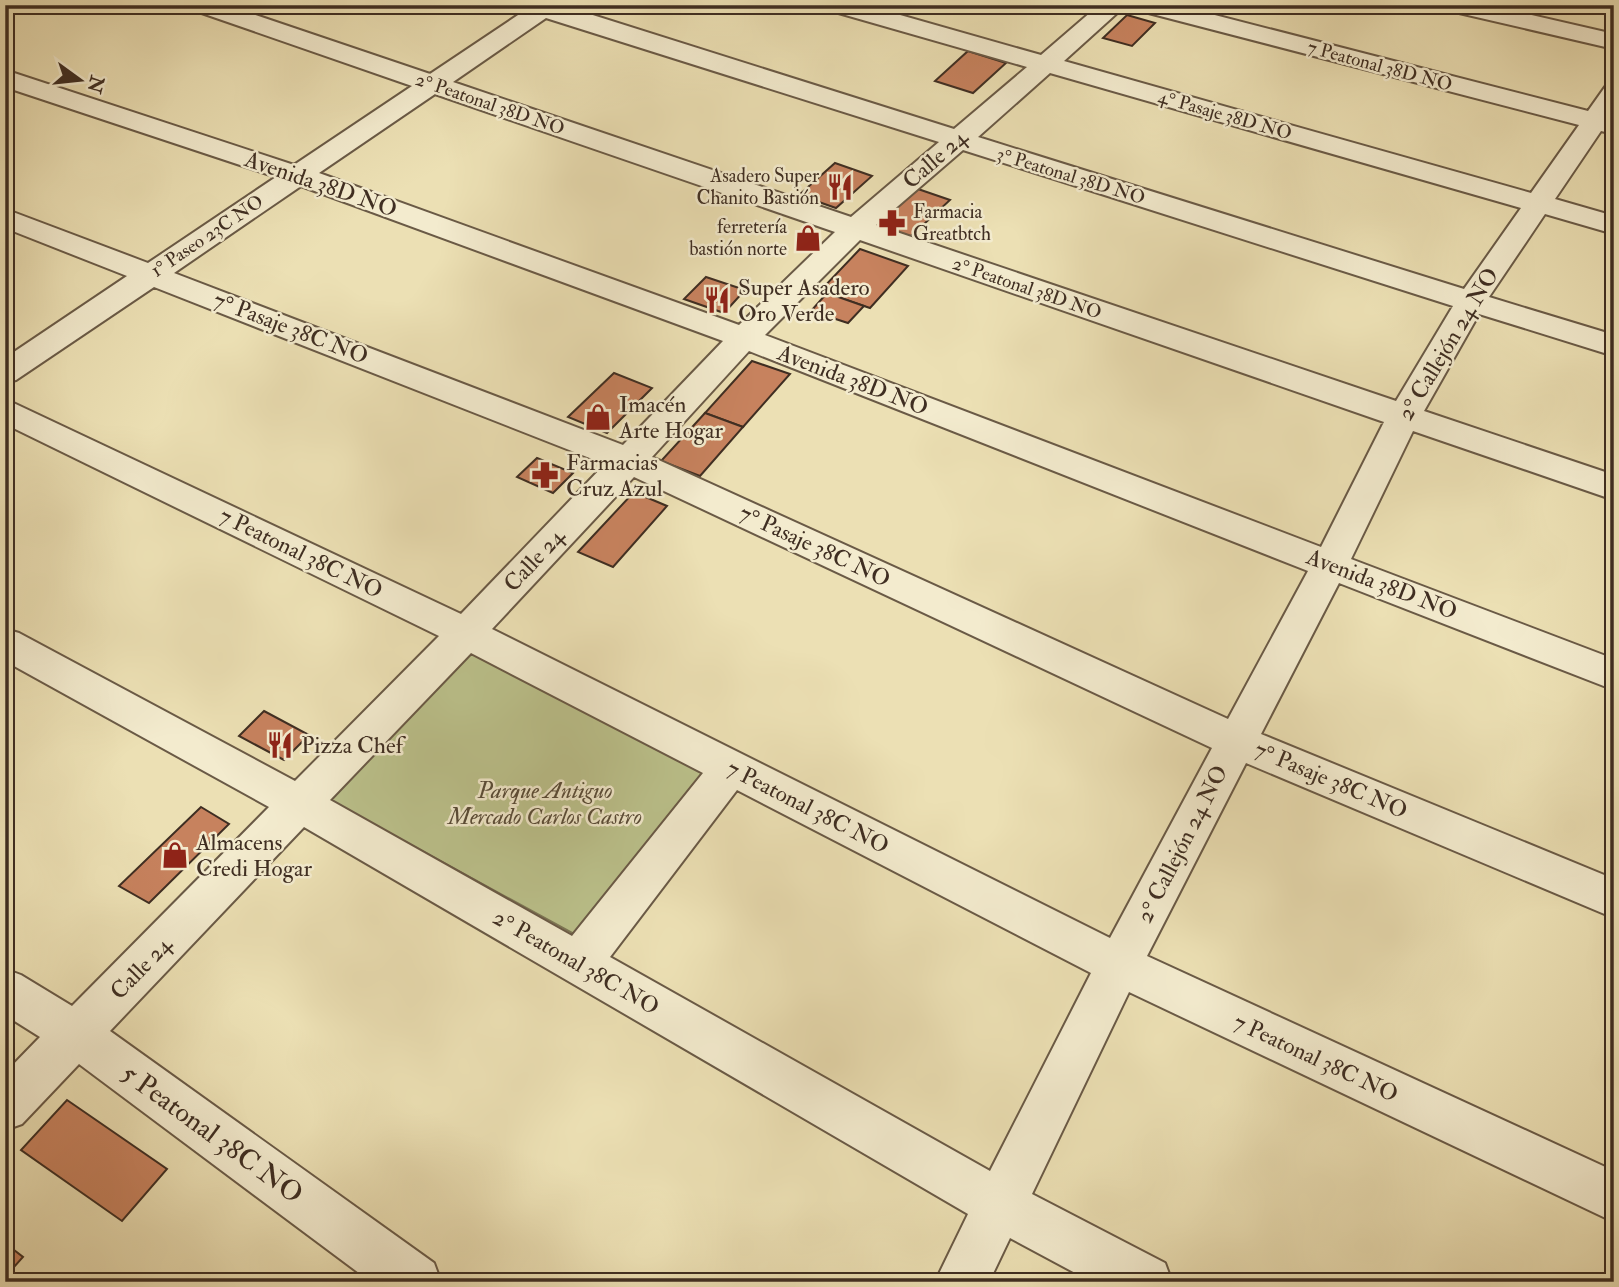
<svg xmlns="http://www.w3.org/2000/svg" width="1619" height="1287" font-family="'IM FELL Double Pica',serif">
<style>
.green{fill:#bbc18b;stroke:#7d7856;stroke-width:2}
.building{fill:#c7825e;stroke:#3f2e22;stroke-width:2}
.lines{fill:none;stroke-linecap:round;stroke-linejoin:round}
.minor-casing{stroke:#6a5a46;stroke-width:4}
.minor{fill:#f3ebce;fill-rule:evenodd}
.labels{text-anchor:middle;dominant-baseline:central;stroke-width:5;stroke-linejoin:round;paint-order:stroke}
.far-street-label{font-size:19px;fill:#3f2e22;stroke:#f3ebce}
.far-poi-label{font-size:19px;fill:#3f2e22;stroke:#f3ebce;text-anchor:end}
.street-label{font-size:23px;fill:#3f2e22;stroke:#f3ebce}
.poi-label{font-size:23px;fill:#3f2e22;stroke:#f3ebce;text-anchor:start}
.park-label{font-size:23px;font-style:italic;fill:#584b37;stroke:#f3ebce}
.near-street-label{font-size:28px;fill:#3f2e22;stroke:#f3ebce}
</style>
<rect width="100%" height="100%" fill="#ece0b4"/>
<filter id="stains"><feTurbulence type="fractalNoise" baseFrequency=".00286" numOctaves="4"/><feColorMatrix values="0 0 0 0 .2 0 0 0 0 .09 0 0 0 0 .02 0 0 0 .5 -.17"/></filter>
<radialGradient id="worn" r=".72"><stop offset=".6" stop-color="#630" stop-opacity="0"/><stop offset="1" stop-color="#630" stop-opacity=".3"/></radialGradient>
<path class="green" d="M465,650l245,119 -136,165 -247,-135z"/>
<g class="building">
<path d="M1127,15l28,8 -23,23 -29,-8z"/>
<path d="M968,51l38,12 -33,30 -38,-12z"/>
<path d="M835,163l37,13 -36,32 -37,-13z"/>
<path d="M918,189l32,11 -40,37 -33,-12z"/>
<path d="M860,249l48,17 -38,42 -50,-17z"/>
<path d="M706,277l39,13 -21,23 -40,-14z"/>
<path d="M827,293l37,13 -16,17 -37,-12z"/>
<path d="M752,361l38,13 -47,53 -38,-14z"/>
<path d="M614,373l38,15 -45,45 -39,-16z"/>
<path d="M705,413l38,14 -43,49 -39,-15z"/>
<path d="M537,458l36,15 -20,20 -36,-16z"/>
<path d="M634,492l33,14 -54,61 -35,-15z"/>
<path d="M264,711l45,24 -25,25 -45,-24z"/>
<path d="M201,807l28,17 -80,79 -30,-17z"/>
<path d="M67,1100l100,69 -45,52 -101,-71z"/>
<path d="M5,1243l18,14 -18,20z"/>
</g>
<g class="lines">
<defs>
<g id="minor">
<path d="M190,5h36l204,69 94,-63 -6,-6h43l393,124 73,-62 -199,-57 -3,-5h40l176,50 58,-50h27l-62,56 467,132 48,-68 -442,-115 -3,-5h42l412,106 17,-24 9,-2v28l-3,4 3,1v16l-13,-3 -46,68 59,17v18l-69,-20 -56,83 125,38v21l-135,-42 -55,97 190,64v25l-201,-69 -62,128 263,100v31l-275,-107 -78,151 353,145v39l-368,-155 -99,193 467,215v51l-485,-230 -97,202 133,69 7,19h-80l-82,-44 -21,44h-54l33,-68 -664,-387 -194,204 324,232 7,19h-70l-292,-218 -57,60 -17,6v-57l35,-36 -35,-22v-46l16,6 51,31 197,-199 -264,-146v-32l14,4 276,148 144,-145 -434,-212v-25l456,215 144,-150 -451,-177 -138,93 -11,3v-25l122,-82 -122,-48v-19l143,54 128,-86 -271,-90v-17l289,95 118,-79 -219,-76zM546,18l393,124 -88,75 -398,-135zM1050,73l471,135 -57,81 -486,-152zM435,94l400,138 -96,93 -420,-152zM963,150l490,156 -57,95 -520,-176zM301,186l422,155 -100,104 -449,-172zM860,240l524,182 -63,125 -556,-212zM749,351l559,220 -80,148 -576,-262zM634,477l578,271 -102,190 -618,-309zM471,653l232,120 -131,163 -242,-136zM737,790l354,183 -101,198 -380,-214z"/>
<path d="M1443,5h45l126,29v15l-168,-39z"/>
</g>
</defs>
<use href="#minor" class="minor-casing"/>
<use href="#minor" class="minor"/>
</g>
<defs>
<symbol id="restaurant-bare" viewBox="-9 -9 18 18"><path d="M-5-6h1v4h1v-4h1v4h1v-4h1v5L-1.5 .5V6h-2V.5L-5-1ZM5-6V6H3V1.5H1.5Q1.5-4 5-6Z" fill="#8f2418" stroke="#f3ebce" stroke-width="2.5" paint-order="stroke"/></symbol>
<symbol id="pharmacy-bare" viewBox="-9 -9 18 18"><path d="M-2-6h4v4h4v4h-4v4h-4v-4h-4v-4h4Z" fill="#8f2418" stroke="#f3ebce" stroke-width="2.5" paint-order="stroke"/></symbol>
<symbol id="shop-bare" viewBox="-9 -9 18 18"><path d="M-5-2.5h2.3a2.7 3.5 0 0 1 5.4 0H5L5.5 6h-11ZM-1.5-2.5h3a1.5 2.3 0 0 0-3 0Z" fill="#8f2418" stroke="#f3ebce" stroke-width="2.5" paint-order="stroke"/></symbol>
</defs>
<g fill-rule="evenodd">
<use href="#restaurant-bare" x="821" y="168" width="38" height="38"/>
<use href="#pharmacy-bare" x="873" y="204" width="38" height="38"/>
<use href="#shop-bare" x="789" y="219" width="38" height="38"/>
<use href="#restaurant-bare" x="698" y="281" width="38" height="38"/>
<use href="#shop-bare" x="579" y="398" width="38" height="38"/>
<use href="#pharmacy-bare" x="526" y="456" width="38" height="38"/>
<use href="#restaurant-bare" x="261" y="726" width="38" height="38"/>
<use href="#shop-bare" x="156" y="836" width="38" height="38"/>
</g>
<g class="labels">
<g class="far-street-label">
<text transform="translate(1380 66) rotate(15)">7 Peatonal 38D NO</text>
<text transform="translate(490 104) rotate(19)">2° Peatonal 38D NO</text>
<text transform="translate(1225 115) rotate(16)">4° Pasaje 38D NO</text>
<text transform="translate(1071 176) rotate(17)">3° Peatonal 38D NO</text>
<text transform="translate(207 236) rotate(-34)">1° Paseo 23C NO</text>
<text transform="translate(1027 288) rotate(19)">2° Peatonal 38D NO</text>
</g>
<g class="far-poi-label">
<text x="819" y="176">Asadero Super<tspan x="819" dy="22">Chanito Bastión</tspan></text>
<text x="913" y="212" text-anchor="start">Farmacia<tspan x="913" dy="22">Greatbtch</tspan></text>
<text x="787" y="227">ferretería<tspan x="787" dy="22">bastión norte</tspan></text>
</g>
<g class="street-label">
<text transform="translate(935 159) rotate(-41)">Calle 24</text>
<text transform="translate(321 184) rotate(19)">Avenida 38D NO</text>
<text transform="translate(291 328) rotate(21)">7° Pasaje 38C NO</text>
<text transform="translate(1448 344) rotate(-59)">2° Callejón 24 NO</text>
<text transform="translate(853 380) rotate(21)">Avenida 38D NO</text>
<text transform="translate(815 546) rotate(25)">7° Pasaje 38C NO</text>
<text transform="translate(301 553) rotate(26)">7 Peatonal 38C NO</text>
<text transform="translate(534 560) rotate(-47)">Calle 24</text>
<text transform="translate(1382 584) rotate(21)">Avenida 38D NO</text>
<text transform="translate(1331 780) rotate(23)">7° Pasaje 38C NO</text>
<text transform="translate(808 807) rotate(27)">7 Peatonal 38C NO</text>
<text transform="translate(1182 844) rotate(-63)">2° Callejón 24 NO</text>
<text transform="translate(576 962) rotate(30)">2° Peatonal 38C NO</text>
<text transform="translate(141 968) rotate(-46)">Calle 24</text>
<text transform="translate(1316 1058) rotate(25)">7 Peatonal 38C NO</text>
</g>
<g class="poi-label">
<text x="738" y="287">Super Asadero<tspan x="738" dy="26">Oro Verde</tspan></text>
<text x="619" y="404">Imacén<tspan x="619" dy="26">Arte Hogar</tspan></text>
<text x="566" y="462">Farmacias<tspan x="566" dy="26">Cruz Azul</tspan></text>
<text x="301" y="745">Pizza Chef</text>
<text x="196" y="842">Almacens<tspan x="196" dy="26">Credi Hogar</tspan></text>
</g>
<g class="park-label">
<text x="545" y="790">Parque Antiguo<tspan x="545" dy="26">Mercado Carlos Castro</tspan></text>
</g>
<g class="near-street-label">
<text transform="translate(212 1134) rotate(36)">5 Peatonal 38C NO</text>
</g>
</g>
<rect width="1619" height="1287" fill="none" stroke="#ece0b4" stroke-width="28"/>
<rect x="7" y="7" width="1605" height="1273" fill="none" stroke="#3f2e22" stroke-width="3.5"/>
<rect x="14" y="14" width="1591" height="1259" fill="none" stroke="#3f2e22" stroke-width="2"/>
<g transform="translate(80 80) rotate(105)" stroke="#f3ebce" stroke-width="5" paint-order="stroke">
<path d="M0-5L12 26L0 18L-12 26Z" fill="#3f2e22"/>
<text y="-10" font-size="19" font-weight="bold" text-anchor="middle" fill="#3f2e22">N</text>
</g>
<rect width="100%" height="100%" filter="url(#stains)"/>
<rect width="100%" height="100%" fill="url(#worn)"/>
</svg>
